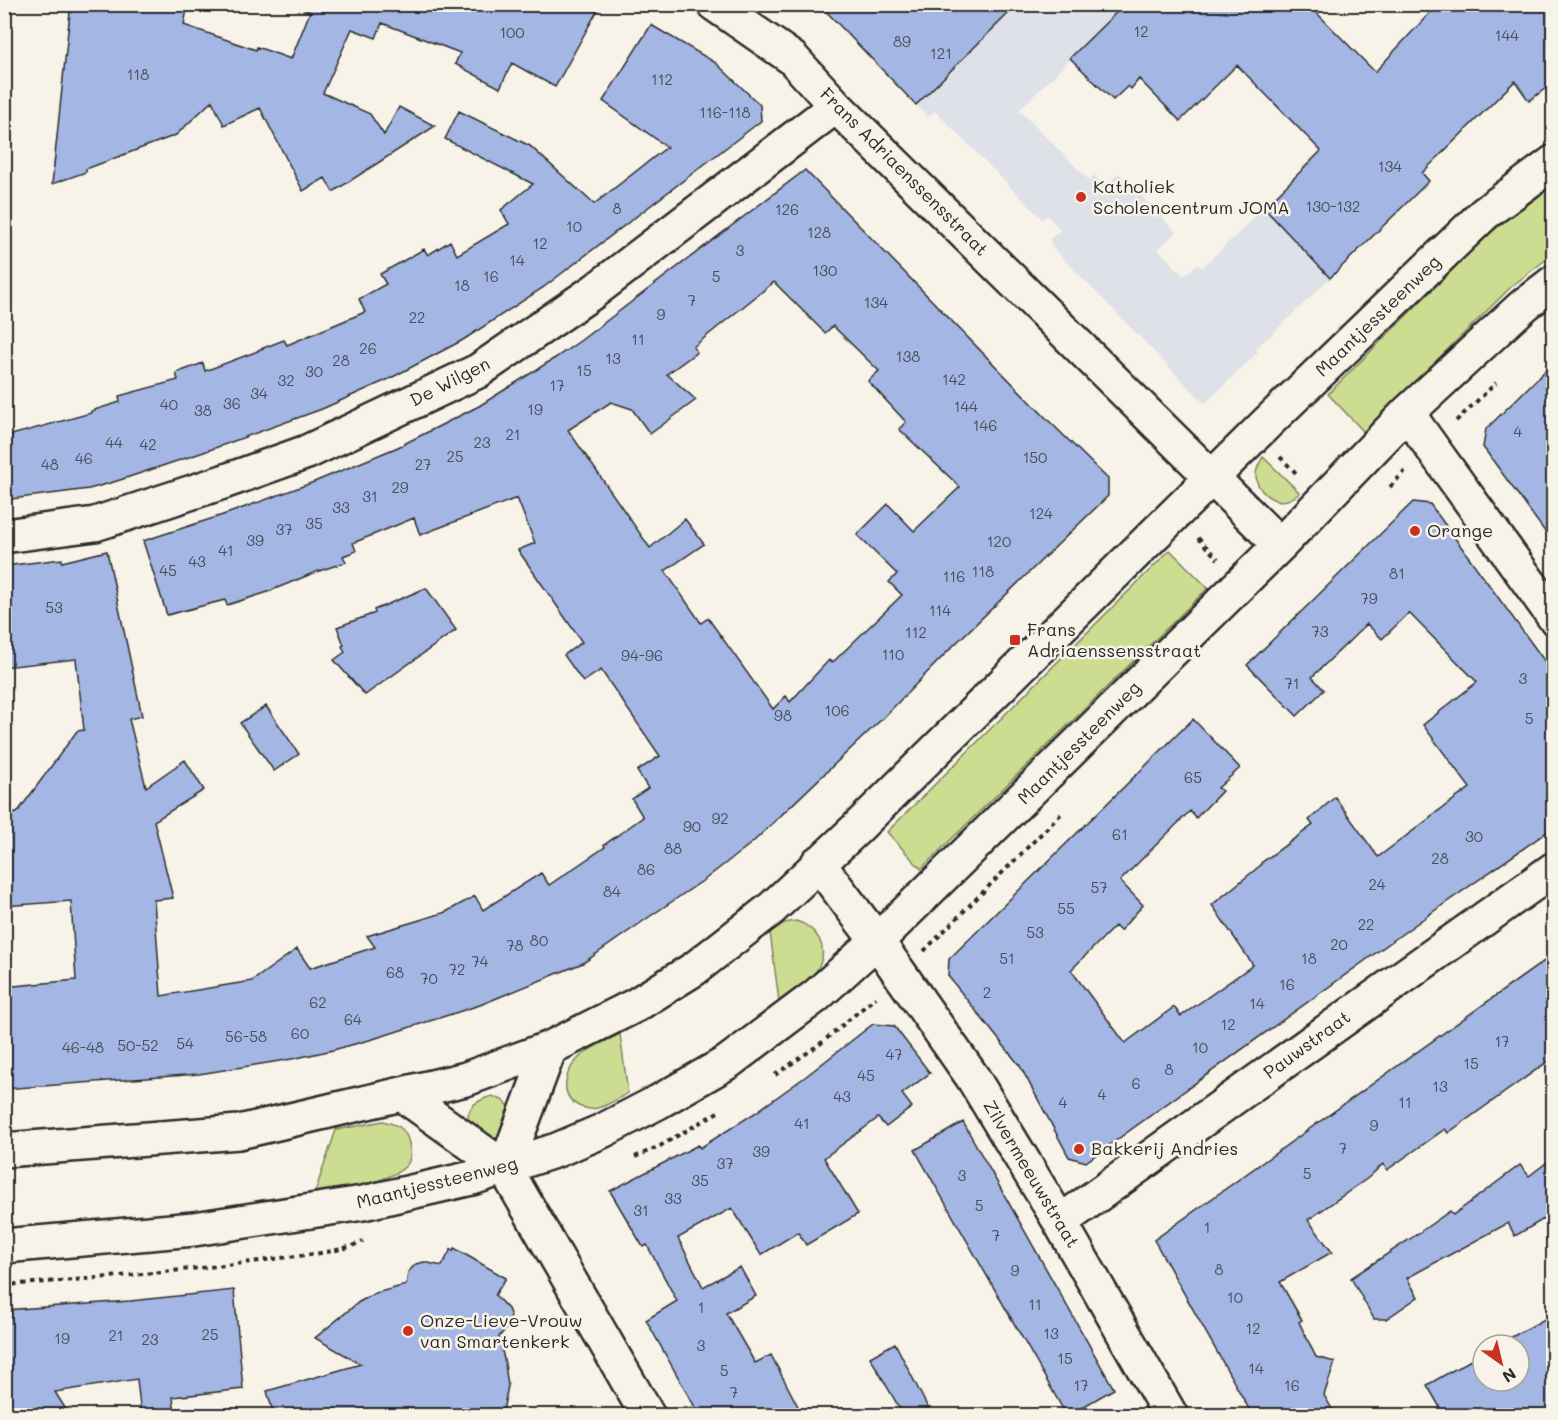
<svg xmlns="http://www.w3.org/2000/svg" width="1558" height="1420" font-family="Mali,sans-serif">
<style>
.built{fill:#dee1e7}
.green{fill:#ccdd92;stroke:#7c845e;stroke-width:1.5}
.building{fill:#a3b6e4;stroke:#2b2b2b;stroke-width:1.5;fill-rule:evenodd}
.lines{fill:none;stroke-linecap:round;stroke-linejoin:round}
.minor-casing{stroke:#2b2b2b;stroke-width:38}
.path{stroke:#2b2b2b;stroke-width:4;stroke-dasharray:4.5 4.5;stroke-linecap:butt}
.minor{stroke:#f7f3e8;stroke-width:33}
.poi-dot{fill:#c8321e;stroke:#f7f3e8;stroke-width:2}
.labels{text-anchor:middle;stroke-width:5;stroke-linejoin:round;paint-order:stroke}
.number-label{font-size:15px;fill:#494e59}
.street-label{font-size:18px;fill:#2b2b2b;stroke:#f7f3e8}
.poi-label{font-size:18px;fill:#2b2b2b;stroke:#f7f3e8;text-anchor:start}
</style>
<rect width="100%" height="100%" fill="#f7f3e8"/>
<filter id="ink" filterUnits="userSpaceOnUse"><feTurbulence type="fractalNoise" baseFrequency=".0167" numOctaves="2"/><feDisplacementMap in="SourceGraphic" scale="12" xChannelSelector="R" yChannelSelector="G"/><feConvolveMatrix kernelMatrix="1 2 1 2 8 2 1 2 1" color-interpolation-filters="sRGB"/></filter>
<g filter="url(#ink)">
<!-- built -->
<path class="built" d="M1010 5H1125L1019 110 1090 181 1094 175 1105 186 1119 173 1176 232 1158 249 1184 276 1197 264 1202 268 1264 208 1330 278 1269 337H1268L1255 349 1258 352 1205 404 1050 245 1051 243 1049 240 1060 230 1047 215 1042 219 935 111 928 117 916 105 1013 9Z"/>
<!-- green -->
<path class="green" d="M1553 186V254L1512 286 1364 432 1328 394 1479 243 1506 220Z
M1263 457 1300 493C1296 496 1292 499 1287 500 1272 504 1256 490 1256 475 1256 468 1260 462 1263 457Z
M1170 550 1208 588 921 869 887 832Z
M796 921C816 927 830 947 818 968 811 980 790 992 779 1001L770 932 784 923Z
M620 1034 628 1093C617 1099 603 1109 590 1109 588 1109 583 1107 581 1107 560 1098 563 1075 576 1061 587 1048 605 1042 620 1034Z
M492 1096 502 1100 512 1108 508 1133 491 1141 466 1127C468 1106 473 1102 492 1096Z
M383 1121C398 1125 405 1127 409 1143 410 1148 411 1156 409 1161 400 1182 335 1190 314 1195L336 1130Z"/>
<!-- building -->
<path class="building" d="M73 4H188L184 25 256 50 257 47 291 59 310 12 295 6 296 4H601L555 87 512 63 500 88 455 64 460 53 382 23 376 38 352 29 323 93 370 114 384 135 399 107 435 126 333 192 325 178 303 191 260 108 224 125 212 101 176 135 86 169V172L52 184 70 12H72Z
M819 4H1018L916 105Z
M1125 4H1308L1375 72 1438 4H1554V82L1529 101 1515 81 1422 173 1429 181 1330 278 1264 208 1321 151 1237 65 1180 121 1139 79 1131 89 1128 86 1113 100 1070 58Z
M651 25 716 63 760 105 761 121 544 287 463 340 389 379 322 409 201 453 117 481 89 489 4 500V437L91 413V411L120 402 119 396 178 380 176 373 203 363 205 371 258 351V350L284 340 287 345 365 312 359 299 386 284 380 274 424 249 428 255 450 241 457 255 509 224 501 210 533 184 445 139 459 111 530 146 594 204 667 147 603 101Z
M805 170 1049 421 1108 479V496L952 647 884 717 753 842 704 880 652 915 583 963 480 1005 373 1039 333 1050 292 1059 199 1074 4 1089V987L76 980 71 901 4 906V815L17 813 77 731 84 730 76 659 4 667V566L62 559V562L107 551 142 716 129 719 146 787 185 760 204 790 154 821 173 898 154 900 161 996 252 981 297 949 310 968 375 947 367 936 446 912 475 896 483 910 541 873 549 885 605 847 604 845 643 817 632 799 648 788 637 771 660 756 601 670 583 682 564 655 582 642 518 550 535 543 517 498 420 535 414 518 353 543 356 551 343 556 346 562 316 572 265 593 227 605 225 600 167 615 143 541 229 513 314 482 398 447 479 406 555 358 580 341ZM774 282 825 333 833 326 879 371 868 381 906 422 899 429 960 487 914 531 888 504 857 535 897 574 889 582 902 595 832 663 829 660 790 702 786 696 773 709 708 618 701 623 665 571 704 544 685 519 650 548 568 430 611 402 632 409 650 434 696 400 667 374 697 352 693 347Z
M1554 362V544L1483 447 1486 429Z
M1413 502 1430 504 1554 674V827L1427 916 1086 1162 1069 1157 1020 1066 948 976 949 959 1193 719 1240 768 1218 788 1222 791 1196 818 1190 811 1120 881 1143 905 1120 931 1115 926 1071 970 1125 1043 1174 1007 1181 1016 1253 965 1212 905 1261 865V863L1313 825 1309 820 1335 797 1378 857 1430 818V817L1470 788 1423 725 1477 682 1409 613 1382 639 1367 624 1312 677 1324 690 1297 716 1247 665Z
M426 588 456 630 365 695 334 660 345 652 342 646 344 645 337 627 375 613 374 610Z
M266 706 299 754 274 771 240 723Z
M1554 954V1057L1448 1133 1445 1129 1387 1170 1383 1164 1368 1178 1308 1220 1332 1252 1280 1282 1302 1320 1299 1322 1316 1357 1335 1362 1324 1395 1336 1416H1253L1154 1240Z
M873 1024 894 1026 930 1073 902 1094 912 1107 886 1127 878 1118 824 1158 858 1214 806 1245 798 1232 761 1255 732 1208 678 1238 703 1287 740 1267 756 1296 726 1313 755 1363 771 1355 803 1416H700L646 1320 677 1301 647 1245 643 1247 610 1191 698 1145 700 1148 755 1113 805 1077Z
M963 1122 1114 1389 1067 1416 915 1150Z
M1554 1157V1213L1515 1236 1508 1223 1407 1278 1418 1297 1386 1319H1374L1351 1278 1410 1239 1450 1211 1453 1215 1520 1165 1529 1176Z
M454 1248 506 1278 495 1295 508 1309 511 1316 508 1326 499 1337 505 1364 508 1386 502 1416H274L267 1391 361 1364 315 1338 359 1302 376 1293 406 1285 408 1272 416 1264 424 1262 442 1266 451 1249 453 1251Z
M234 1290 243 1389 173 1397 175 1416H141L137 1379 55 1392 70 1416H4V1310L130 1301Z
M1554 1314V1416H1445L1427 1385 1483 1353V1381H1519V1345H1497Z
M895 1343 932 1416H904L870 1357Z"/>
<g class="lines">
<defs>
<path id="minor" d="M714 4 792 58 836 106 1280 545
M1407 413 1554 617
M4 536 95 524 223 482 307 452 478 371 593 292 836 106
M818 863 877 941 973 1078 1060 1222 1171 1416
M402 1094 505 1168 648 1416
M4 1150 239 1132 466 1079 550 1048 636 1005 694 969 771 909 855 830 1268 422 1484 214 1554 162
M505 1168 550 1048
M1060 1222 1554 869
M4 1246 194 1229 363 1203 472 1178 557 1150 602 1131 658 1102 728 1062 816 996 877 941 1280 545 1407 413 1523 306 1554 282"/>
</defs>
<!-- minor casing -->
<use href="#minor" class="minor-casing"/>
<!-- path -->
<path class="path" d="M1456 421 1496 383
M1280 457 1298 475
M1390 487 1405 471
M1198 538 1218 559
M924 951 1063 812
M775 1075 820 1044 876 997
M635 1157 660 1146 718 1112
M4 1285C95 1279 184 1271 274 1259 299 1255 342 1253 363 1241"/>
<!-- minor -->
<use href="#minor" class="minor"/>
</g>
</g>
<!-- markers -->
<g class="poi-dot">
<circle cx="1081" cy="197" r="6"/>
<circle cx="1415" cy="531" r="6"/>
<rect x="1009" y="634" width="12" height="12" rx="3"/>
<circle cx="1079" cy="1149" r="6"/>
<circle cx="408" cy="1331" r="6"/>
</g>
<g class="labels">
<!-- number labels -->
<g class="number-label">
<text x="1141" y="37">12</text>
<text x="512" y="38">100</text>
<text x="1507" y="41">144</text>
<text x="902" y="47">89</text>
<text x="941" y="59">121</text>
<text x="138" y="80">118</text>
<text x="662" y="85">112</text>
<text x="725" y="118">116-118</text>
<text x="1390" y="172">134</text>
<text x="1333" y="212">130-132</text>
<text x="617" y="214">8</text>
<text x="787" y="215">126</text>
<text x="574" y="232">10</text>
<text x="819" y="238">128</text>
<text x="540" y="249">12</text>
<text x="740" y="256">3</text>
<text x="517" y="266">14</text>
<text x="825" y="276">130</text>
<text x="491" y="282">16</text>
<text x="716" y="282">5</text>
<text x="462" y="291">18</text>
<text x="692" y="306">7</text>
<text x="876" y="308">134</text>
<text x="661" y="320">9</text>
<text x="417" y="323">22</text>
<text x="638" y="345">11</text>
<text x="368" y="354">26</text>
<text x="908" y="362">138</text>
<text x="613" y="364">13</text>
<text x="341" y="366">28</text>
<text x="584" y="376">15</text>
<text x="314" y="377">30</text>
<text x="954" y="385">142</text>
<text x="286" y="386">32</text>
<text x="557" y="391">17</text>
<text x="259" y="399">34</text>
<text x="232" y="409">36</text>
<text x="169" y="410">40</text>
<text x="966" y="412">144</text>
<text x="535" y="415">19</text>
<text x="203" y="416">38</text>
<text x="985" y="431">146</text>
<text x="1518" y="437">4</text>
<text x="513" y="440">21</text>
<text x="114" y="448">44</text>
<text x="482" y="448">23</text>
<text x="148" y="450">42</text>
<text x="455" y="462">25</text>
<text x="1035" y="463">150</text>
<text x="84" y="464">46</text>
<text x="50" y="470">48</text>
<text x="423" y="470">27</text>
<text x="400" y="493">29</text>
<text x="370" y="502">31</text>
<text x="341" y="513">33</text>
<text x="1041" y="519">124</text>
<text x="314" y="529">35</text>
<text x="284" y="535">37</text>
<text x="255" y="546">39</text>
<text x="999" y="547">120</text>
<text x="226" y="556">41</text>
<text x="197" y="567">43</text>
<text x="168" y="576">45</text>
<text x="983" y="577">118</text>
<text x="1397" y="579">81</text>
<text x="954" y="582">116</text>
<text x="1369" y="604">79</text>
<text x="54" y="613">53</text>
<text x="940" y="616">114</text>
<text x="1320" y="637">73</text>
<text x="916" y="638">112</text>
<text x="893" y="660">110</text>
<text x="642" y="661">94-96</text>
<text x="1523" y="684">3</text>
<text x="1292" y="689">71</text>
<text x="837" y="716">106</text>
<text x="783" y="721">98</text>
<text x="1529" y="724">5</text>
<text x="1193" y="783">65</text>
<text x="720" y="824">92</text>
<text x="692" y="832">90</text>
<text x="1120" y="840">61</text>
<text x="1474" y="842">30</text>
<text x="673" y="854">88</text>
<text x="1440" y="864">28</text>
<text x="646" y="875">86</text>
<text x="1377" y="890">24</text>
<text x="1099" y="893">57</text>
<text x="612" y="897">84</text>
<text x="1066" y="914">55</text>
<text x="1366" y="930">22</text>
<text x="1035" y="938">53</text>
<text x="539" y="946">80</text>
<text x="1339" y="950">20</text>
<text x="515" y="951">78</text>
<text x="1007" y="964">51</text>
<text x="1309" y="964">18</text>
<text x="480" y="967">74</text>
<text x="457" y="975">72</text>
<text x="395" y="978">68</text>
<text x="429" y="984">70</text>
<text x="1287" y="990">16</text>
<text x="987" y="998">2</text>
<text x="318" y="1008">62</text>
<text x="1257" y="1009">14</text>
<text x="353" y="1025">64</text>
<text x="1228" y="1030">12</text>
<text x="300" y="1039">60</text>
<text x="246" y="1042">56-58</text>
<text x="1502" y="1047">17</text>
<text x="185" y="1049">54</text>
<text x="138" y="1051">50-52</text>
<text x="83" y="1053">46-48</text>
<text x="1200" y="1053">10</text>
<text x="894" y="1060">47</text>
<text x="1471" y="1069">15</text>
<text x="1169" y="1075">8</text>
<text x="866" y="1081">45</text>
<text x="1136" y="1089">6</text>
<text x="1440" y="1092">13</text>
<text x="1102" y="1100">4</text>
<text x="842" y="1102">43</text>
<text x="1063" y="1108">4</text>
<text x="1405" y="1108">11</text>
<text x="802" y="1129">41</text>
<text x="1374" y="1131">9</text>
<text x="1343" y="1154">7</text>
<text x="761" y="1157">39</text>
<text x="725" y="1169">37</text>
<text x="1307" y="1179">5</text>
<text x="962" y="1181">3</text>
<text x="700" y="1186">35</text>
<text x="673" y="1204">33</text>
<text x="979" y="1211">5</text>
<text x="641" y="1216">31</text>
<text x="1207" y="1233">1</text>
<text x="996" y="1241">7</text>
<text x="1219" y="1275">8</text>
<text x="1015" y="1276">9</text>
<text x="1235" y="1303">10</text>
<text x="1035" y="1310">11</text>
<text x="701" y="1313">1</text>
<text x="1253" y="1334">12</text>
<text x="1051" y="1339">13</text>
<text x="210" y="1340">25</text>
<text x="116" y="1341">21</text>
<text x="62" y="1344">19</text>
<text x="150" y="1345">23</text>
<text x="701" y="1351">3</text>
<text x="1065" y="1364">15</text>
<text x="1256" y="1374">14</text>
<text x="724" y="1376">5</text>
<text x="1081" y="1391">17</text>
<text x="1292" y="1391">16</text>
<text x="734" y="1398">7</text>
</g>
<!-- street labels -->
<g class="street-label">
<text transform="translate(904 172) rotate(45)" y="6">Frans Adriaenssensstraat</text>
<text transform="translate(1378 316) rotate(-44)" y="6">Maantjessteenweg</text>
<text transform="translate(450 382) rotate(-27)" y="6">De Wilgen</text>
<text transform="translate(1079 743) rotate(-45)" y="6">Maantjessteenweg</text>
<text transform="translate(1307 1045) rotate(-36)" y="6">Pauwstraat</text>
<text transform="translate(1031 1174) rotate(59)" y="6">Zilvermeeuwstraat</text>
<text transform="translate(437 1183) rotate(-14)" y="6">Maantjessteenweg</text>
</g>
<!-- poi labels -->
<g class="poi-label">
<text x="1093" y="193">Katholiek<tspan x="1093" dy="21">Scholencentrum JOMA</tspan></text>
<text x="1427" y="537">Orange</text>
<text x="1027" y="636">Frans<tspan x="1027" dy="21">Adriaenssensstraat</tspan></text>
<text x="1091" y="1155">Bakkerij Andries</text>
<text x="420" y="1327">Onze-Lieve-Vrouw<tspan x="420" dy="21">van Smartenkerk</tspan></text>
</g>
</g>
<!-- margin -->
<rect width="1558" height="1420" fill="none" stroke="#f7f3e8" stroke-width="24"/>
<rect x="12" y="12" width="1534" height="1396" fill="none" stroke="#2b2b2b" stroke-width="2" filter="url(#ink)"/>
<!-- north arrow -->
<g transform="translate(1501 1363) rotate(146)"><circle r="28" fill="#f7f3e8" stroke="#a5a39c" stroke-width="1.5"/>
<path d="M0-4.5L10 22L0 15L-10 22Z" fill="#c8321e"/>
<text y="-9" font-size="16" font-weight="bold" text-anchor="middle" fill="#2b2b2b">N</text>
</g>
</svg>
